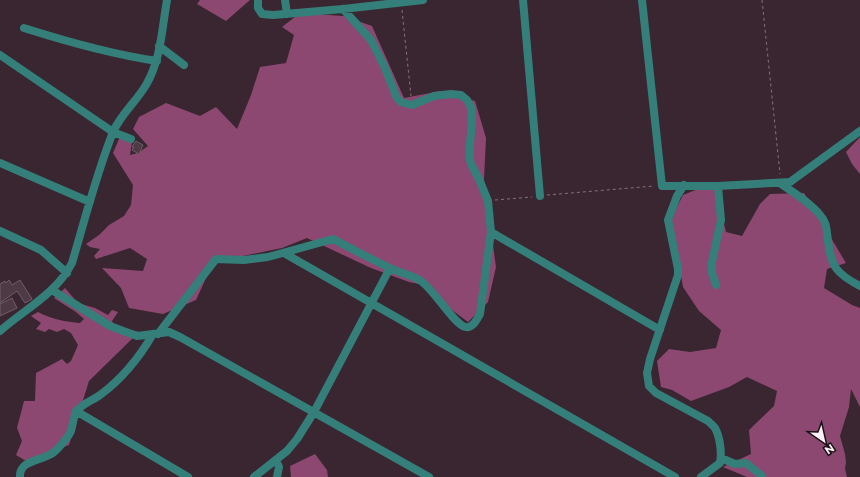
<svg xmlns="http://www.w3.org/2000/svg" width="860" height="477" font-family="Montserrat,sans-serif">
<style>
.forest{fill:#8c4870}
.building{fill:#4d3a44;stroke:#715c67}
.lines{fill:none;stroke-linecap:round;stroke-linejoin:round}
.path{stroke:#83727b;stroke-width:1;stroke-dasharray:3 3;stroke-linecap:butt}
.minor{stroke:#347f7a;stroke-width:8}
</style>
<rect width="100%" height="100%" fill="#392630"/>
<!-- forest -->
<path class="forest" d="M200 0H250L226 21 197 4Z
M300 13 343 16 372 26 404 98 441 91 475 101 486 138 484 179 496 267 488 302 468 322 444 304 429 286 409 282 371 268 307 238 282 248 209 263 206 278 196 300 163 314 129 308 121 288 102 268 143 271 147 259 130 248 96 259 94 256 100 249 90 247 86 244 99 235 109 225 124 216 131 205 133 185 113 153 119 139 133 136 130 155 138 153 148 146 133 129 139 117 166 103 200 116 216 107 237 129 251 95 260 67 286 63 294 35 282 27Z
M860 137V174L852 164 846 152Z
M698 189 716 190 726 232 742 236 760 204 770 194 804 193 846 263 827 269 824 288 852 305 860 308V407L851 389 849 407 840 436 845 454 846 462 845 469 847 477H747L723 467 751 454 749 430 774 406 777 391 747 377 729 387 691 401 672 390 661 387 657 361 669 349 690 352 716 348 721 330 699 311 683 287 671 219 683 195Z
M65 288 78 303 95 308 108 315 112 310 118 312 112 321 115 326 139 332 89 381 69 445 26 461 16 455 22 441 17 428 24 401H35L36 373 62 359 67 364 71 361 78 345 71 333 64 329 57 332 49 329 45 332 36 329 41 323 31 316 38 312C51 319 66 322 80 323L84 319 76 312 54 298Z
M315 454 327 470 328 477H291L290 466Z"/>
<!-- building -->
<path class="building" d="M136 141 143 145 139 154 132 150 134 147H132Z
M9 280 12 285 20 280 32 299 25 303 17 291 0 303V284L5 281 6 283Z
M12 298 17 308 0 316V304Z"/>
<g class="lines">
<!-- path -->
<path class="path" d="M762 0 780 174
M402 10 411 96
M547 195 654 186
M495 200 532 197"/>
<!-- minor -->
<path class="minor" d="M258 0V8L262 14 273 15 343 9 423 0
M285 0 287 14
M523 0 540 196
M642 0 662 186H718L790 182 860 131
M24 28C68 42 110 54 157 61
M159 46 184 65
M0 55 113 132 131 139
M0 163 90 202
M781 184C793 192 820 209 825 223 827 228 827 235 828 241 831 267 837 274 860 286
M684 185 677 196 668 220 678 269V275L650 359 647 373 649 386 656 393 708 421C710 423 713 425 715 428 720 437 722 453 720 463L701 477
M0 231 41 250 67 273
M491 232 660 330
M284 253 675 477
M716 285 712 273V262L721 220 718 186
M52 290 110 326 126 332 137 336 169 332 180 337 429 477
M0 331C25 309 56 294 72 263 85 219 96 175 113 132 121 114 136 102 146 85 161 60 162 28 167 0
M158 334 216 259 244 260 268 257 333 239C352 249 371 259 390 268 400 273 412 275 421 281 434 290 454 324 465 327 473 329 477 319 480 314L491 232 488 201 479 179 471 164 469 156 472 120 471 107 467 100 461 95 451 94 434 96 412 105 401 102 397 98 385 68 371 40 343 9
M76 411 188 477
M721 458 735 464 746 463 762 476
M276 460 279 467 277 477
M20 477C19 459 44 461 54 452 58 449 69 436 71 431 73 425 73 416 77 411 83 403 92 401 100 395 122 379 139 358 153 334
M254 477 287 451 297 439 314 412 390 268"/>
</g>
<!-- north arrow -->
<g transform="translate(824 441) rotate(146)" stroke="#1b1217" stroke-width="3" paint-order="stroke">
<path d="M0-3L7 15L0 10L-7 15Z" fill="#fceff5"/>
<text y="-6" font-size="11" font-weight="bold" text-anchor="middle" fill="#fceff5">N</text>
</g>
</svg>
